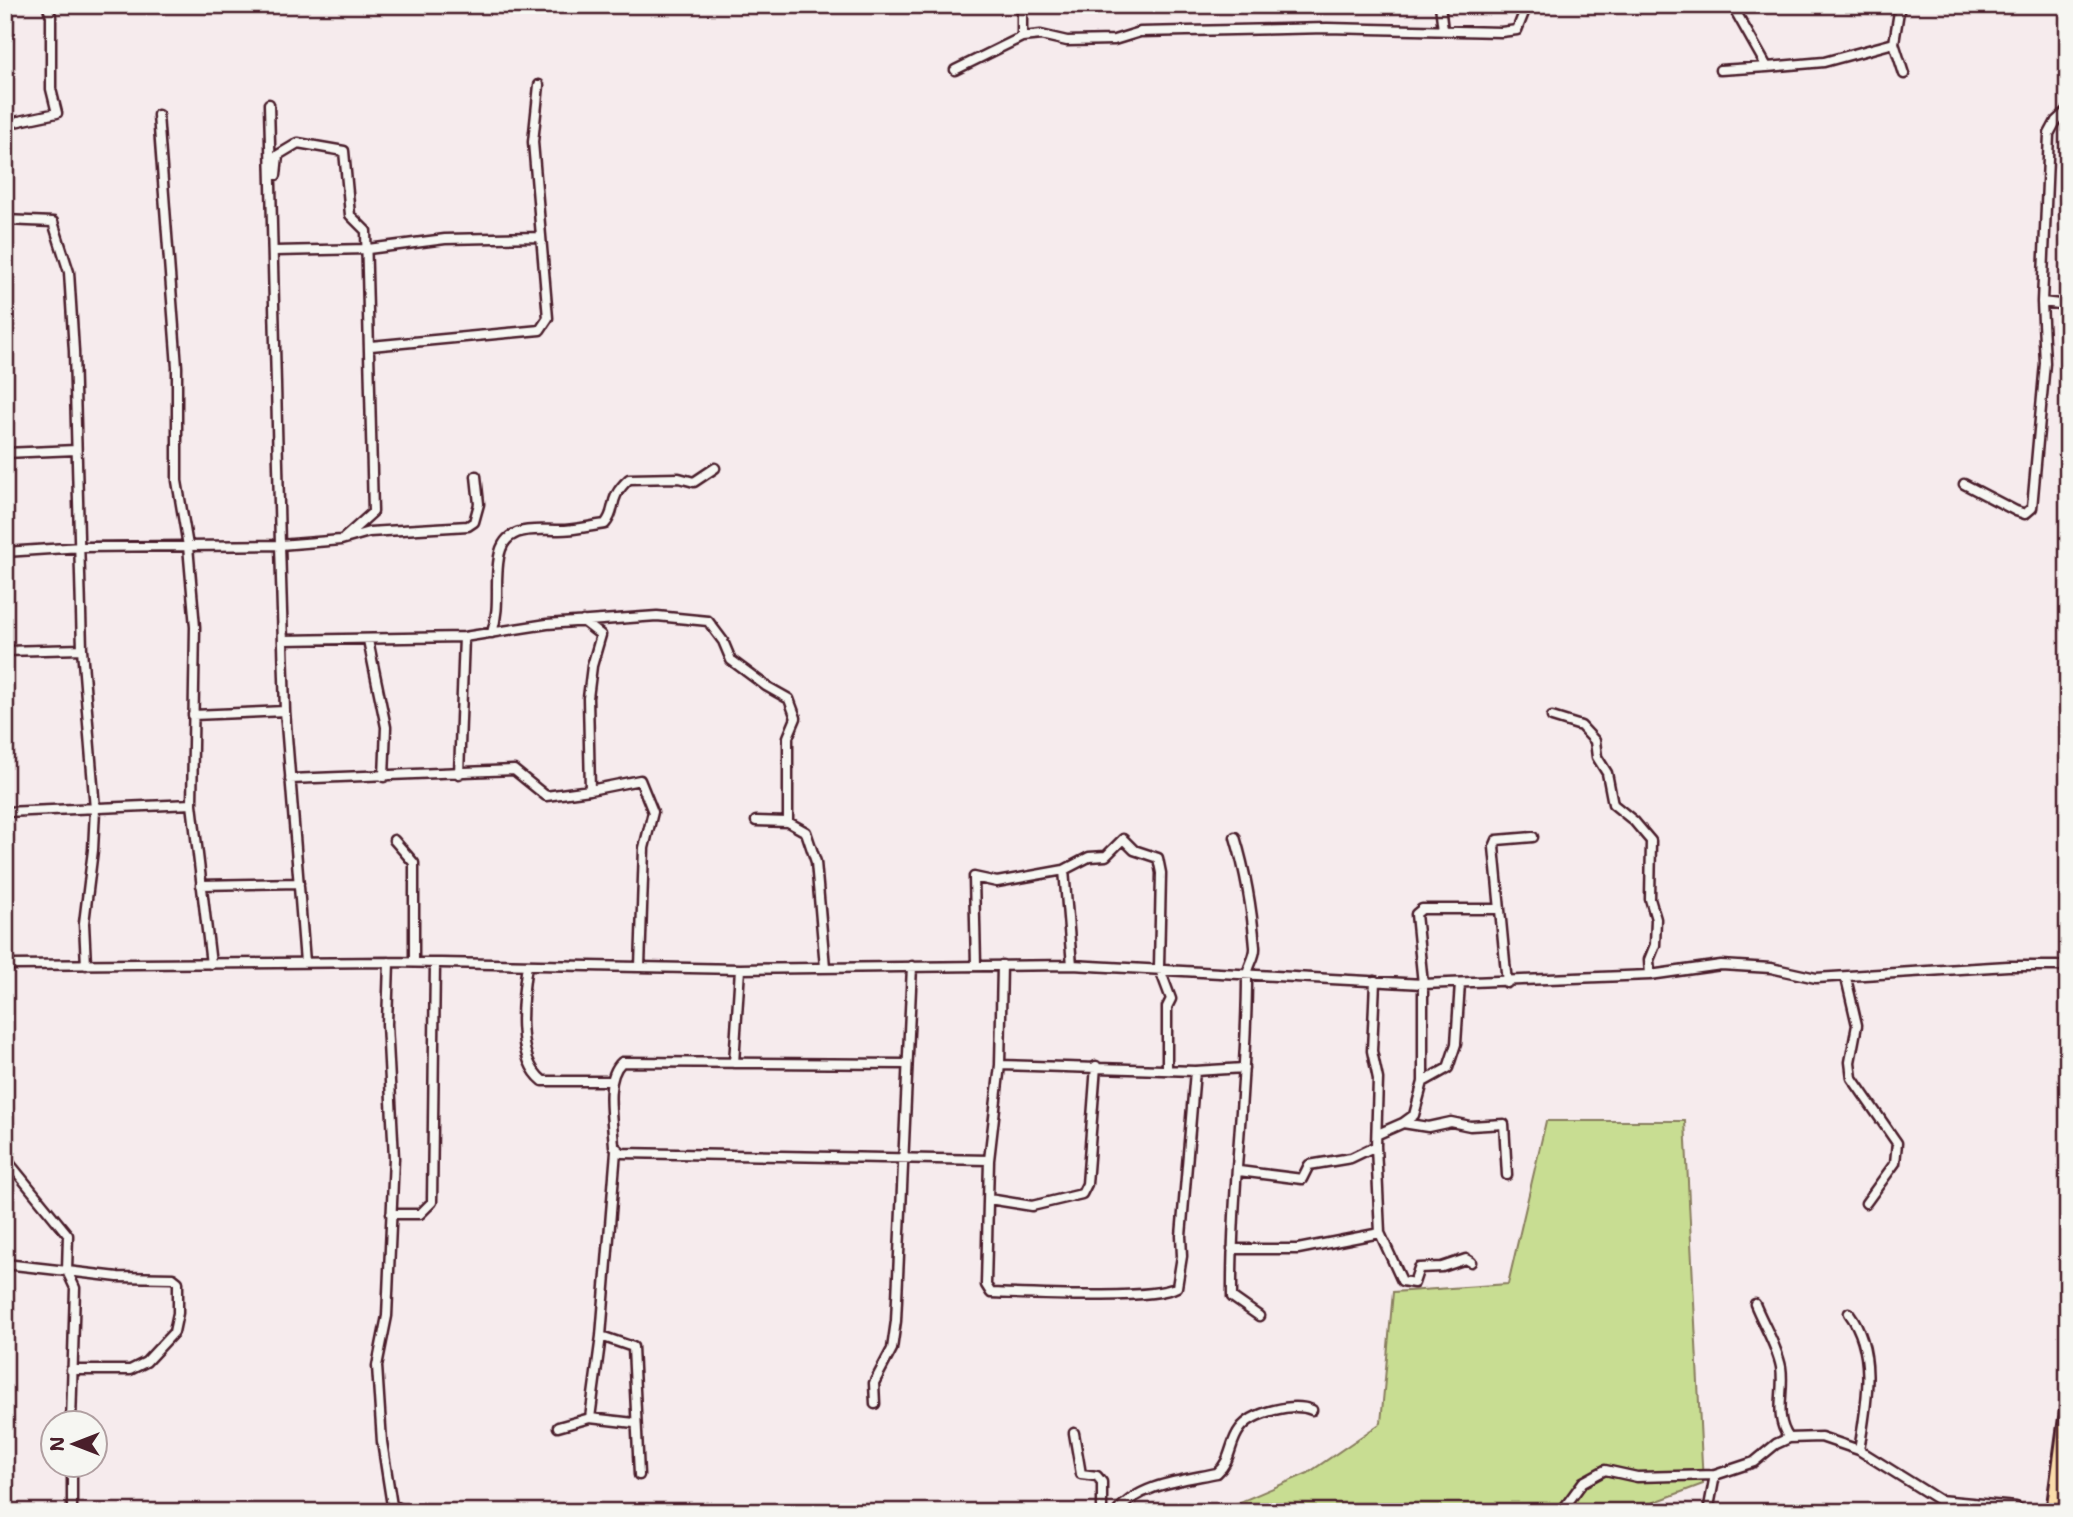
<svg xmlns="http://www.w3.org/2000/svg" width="2073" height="1517" font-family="'Shantell Sans',sans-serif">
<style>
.green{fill:#c8dd92;stroke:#897e5e;stroke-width:2}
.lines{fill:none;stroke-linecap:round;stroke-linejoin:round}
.minor-casing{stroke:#4a1f2b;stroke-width:13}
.primary-casing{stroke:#4a1f2b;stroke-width:18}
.minor{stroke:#f6f6f2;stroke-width:8}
.primary{stroke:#fbddab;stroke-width:12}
</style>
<rect width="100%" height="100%" fill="#f6ebed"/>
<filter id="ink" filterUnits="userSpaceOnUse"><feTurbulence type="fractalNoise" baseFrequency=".0143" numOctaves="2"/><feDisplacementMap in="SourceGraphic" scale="14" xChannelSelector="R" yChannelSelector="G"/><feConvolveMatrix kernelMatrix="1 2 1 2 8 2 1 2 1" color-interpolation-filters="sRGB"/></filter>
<g filter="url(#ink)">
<!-- green -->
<path class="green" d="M1546 1121H1685L1703 1484 1628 1512H1217L1308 1473 1381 1423 1393 1292 1508 1284Z"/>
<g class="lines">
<defs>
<path id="minor" d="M1022 5V37
M1440 5 1443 30
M1732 5 1767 67 1824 62 1894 43
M1900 5 1894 43 1904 74
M955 70 1022 37 1041 35 1067 41 1114 40 1140 32 1327 28 1501 32 1517 30 1527 5
M1720 70 1767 67
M269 104 280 545 341 540 369 532 468 526 474 522 479 504 476 476
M158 115 177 367V481L188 546 195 627 192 804 211 964
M5 124 57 113 51 89V16L47 5
M276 175 278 155 298 143 344 151 350 215 366 231 373 512 344 538
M5 220 53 222 69 272 74 351 82 649 95 809 93 850 84 923 86 965
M275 251 368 249 445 239 539 237
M2042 302 2068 305
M371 346 540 330 548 318 533 142 539 85
M5 453 76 450
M1964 484 2016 511 2025 514 2032 508 2045 363 2042 302 2049 134 2056 121 2068 110
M5 552 81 547 280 545 285 711 305 962
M492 633C501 604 494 585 499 557 504 525 534 530 556 530 572 531 589 526 605 524 618 509 606 500 629 479L679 478 694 482 715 468
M283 640 464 637 547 624 657 616 708 621 723 641 731 660 766 686 789 699 796 718 788 737V822
M368 640 386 727 384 777
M5 651 82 649
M193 715 285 711
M1552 717 1581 726 1595 741 1597 757 1607 773 1613 804 1634 821 1651 841 1650 899 1656 919 1655 945 1649 960 1650 975
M459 774 464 637
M290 779 514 770 546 796 590 790 588 698 592 666 601 635 583 621
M590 790 640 780 653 812 644 848 640 967
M5 812 192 804
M756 821 788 822 806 832 816 862 825 967
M1235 837C1246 873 1252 910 1255 947 1256 957 1247 967 1247 977 1247 1084 1231 1191 1232 1297L1259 1316
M394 840 414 863V962
M1064 870 1072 965
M201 885 299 883
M389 962 387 1024 394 1158 387 1316 377 1366 382 1442 393 1512
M527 965C522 998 514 1058 543 1081H612
M976 965 974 877 997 882 1064 870 1089 857 1106 856 1123 839 1134 850 1158 858 1161 873 1159 967 1171 999 1167 1007V1070
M1002 965 1000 1065 989 1160 986 1285 991 1293C1026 1294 1152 1301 1177 1287L1182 1256 1181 1236 1195 1071
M5 969 12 965 389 962 740 969 1072 965 1423 984 1650 975 1721 965 1771 968 1816 978 2008 966H2068
M1846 978 1857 1025 1850 1062 1852 1078 1897 1143 1895 1163 1866 1203
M1375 981 1372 1051 1378 1079 1376 1146 1380 1233 1402 1281 1414 1283 1419 1268 1442 1267 1466 1259 1471 1262
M1507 983 1494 847 1497 840 1533 837
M734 1063 740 969
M907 1064 622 1062C603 1079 613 1123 614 1146L622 1153 989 1160
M1000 1065 1195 1071 1244 1068
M1423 1082 1448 1068 1456 1044 1460 983
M1403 1123 1414 1115 1423 1082V984L1416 914 1422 909H1500
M1378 1134 1403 1123 1428 1127 1451 1122 1470 1126 1504 1124 1507 1175
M616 1151 601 1336 633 1347 639 1475
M5 1158V1248
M6 1159 68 1235 67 1271 118 1277 173 1278 178 1282V1313L174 1332 146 1362 130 1370H71
M1239 1171 1302 1179 1309 1165 1351 1158 1376 1146
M989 1199 1032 1206 1082 1194 1087 1184 1096 1066
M391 1214H420L432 1202 435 963
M1232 1249H1298L1380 1233
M5 1264 67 1271 75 1288 71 1422
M1755 1304C1763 1324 1777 1346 1781 1367 1785 1392 1773 1416 1789 1438L1821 1437 1859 1450 1939 1500 2016 1507 2023 1512
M1849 1313C1878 1352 1866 1407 1859 1450
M875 1404 874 1383 892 1349 896 1321 912 966
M590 1418 601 1336
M558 1427 590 1418 634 1423
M1074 1433 1081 1474 1097 1476 1102 1482V1512
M72 1464V1512
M393 1505 406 1512
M1117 1512C1139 1484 1184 1480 1217 1473 1232 1460 1229 1443 1240 1429 1252 1412 1294 1402 1312 1410
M1561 1512 1583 1482 1605 1470 1637 1477 1715 1475 1754 1462 1776 1444 1789 1438
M1708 1512 1715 1475"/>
<path id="primary" d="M2053 1512 2068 1403"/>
</defs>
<!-- minor casing -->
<use href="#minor" class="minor-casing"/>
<!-- primary casing -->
<use href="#primary" class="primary-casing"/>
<!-- minor -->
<use href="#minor" class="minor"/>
<!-- primary -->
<use href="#primary" class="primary"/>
</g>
</g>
<!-- margin -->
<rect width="2073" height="1517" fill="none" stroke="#f6f6f2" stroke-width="28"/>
<rect x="14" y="14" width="2045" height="1489" fill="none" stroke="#4a1f2b" stroke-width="2.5" filter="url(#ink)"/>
<!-- north arrow -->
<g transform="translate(74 1444) rotate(270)"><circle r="33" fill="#f6f6f2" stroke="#b1a0a2" stroke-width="2"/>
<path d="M0-5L12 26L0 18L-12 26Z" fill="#4a1f2b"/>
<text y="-10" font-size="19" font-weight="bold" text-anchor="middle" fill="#4a1f2b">N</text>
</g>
</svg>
